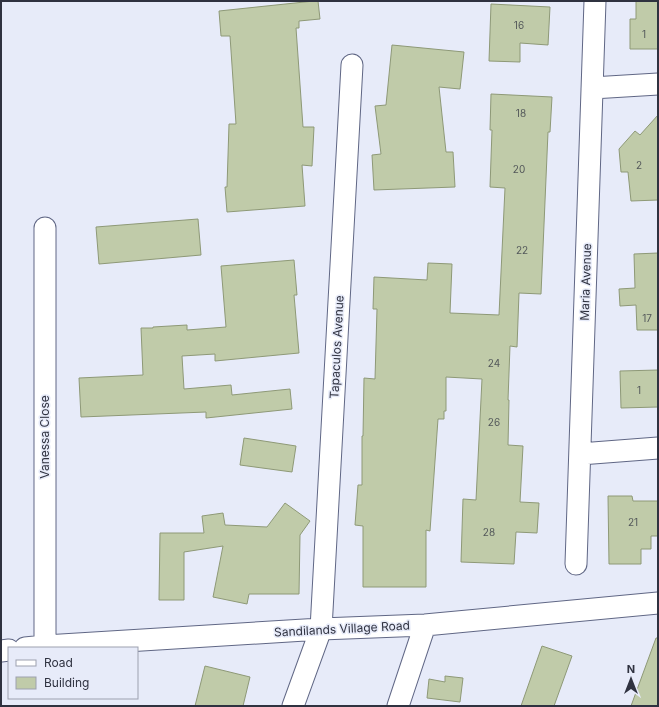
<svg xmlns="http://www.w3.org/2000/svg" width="659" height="707" font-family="Inter,sans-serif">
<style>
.building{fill:#c0cba9;stroke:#8e9977}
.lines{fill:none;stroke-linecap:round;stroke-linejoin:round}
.minor-casing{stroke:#606785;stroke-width:23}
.minor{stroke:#fff;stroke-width:21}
.labels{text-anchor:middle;stroke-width:3;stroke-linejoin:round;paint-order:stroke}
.number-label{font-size:10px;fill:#53585a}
.street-label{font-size:12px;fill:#2f3240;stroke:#e7ebf9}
</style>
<rect width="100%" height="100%" fill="#e7ebf9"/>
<!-- building -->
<path class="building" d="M314 1H318L320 19 299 21V28H296L303 127H314L312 166 302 165 305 206 227 212 225 187H227L229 124H236L230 36H221L219 11Z
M636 1H658V49H630V19H636Z
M491 4 550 7 548 45 520 43V62L489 61Z
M392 45 464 52 460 89 439 87 446 152H453L455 187 374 190 372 155 381 154 375 106 386 105Z
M491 94 552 97 550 132H548L541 294 519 293 517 347 510 346 508 400H509L508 445 523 446 520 502 539 503 537 533 516 532 514 564 461 562 463 499 476 500 482 379 446 377V411H444V419H438L430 531 426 530V587H363V526L355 525 358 485H362V436H363L364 378 375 379 377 309H373L374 277 427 280 428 263 452 264 450 313 499 315 505 188 490 187 492 130H490Z
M658 115V200L631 201 628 172H621L619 149 635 131 640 135Z
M198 219 201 255 99 264 96 227Z
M658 253V330H637L636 305 620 306 619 289 635 288 634 254Z
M294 260 297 295H294L299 353 215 361V354L182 356 184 389 231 385 232 395 290 389 292 409 206 418V412L81 417 79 378 143 375 141 328H153V327L187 325V330L226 327 221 266Z
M658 370V407L621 408 620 371Z
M244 438 296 446 292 472 240 465Z
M608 496H632L633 501H658V536H651V549H641V564H609Z
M285 503 310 521 300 535 299 594H249L247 604 213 597 223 546 184 552V600H159L160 533H204L202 516 223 513 225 525 267 527Z
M656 638H658V706H631Z
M542 646 572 656 554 706H521Z
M205 666 250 677 243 706H195Z
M445 676 463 678 460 702 427 698 429 679 445 682Z"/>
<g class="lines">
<defs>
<path id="minor" d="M592 88 658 84
M580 454 658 448
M576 564 595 1
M45 646V228
M25 648 45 646 321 629 425 625 658 603
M1 651 9 650
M293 706 321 629 352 65
M398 706 425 625"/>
</defs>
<!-- minor casing -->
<use href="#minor" class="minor-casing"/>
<!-- minor -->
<use href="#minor" class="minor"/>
</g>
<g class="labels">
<!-- number labels -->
<g class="number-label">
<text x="519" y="29">16</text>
<text x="644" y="38">1</text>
<text x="521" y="117">18</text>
<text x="639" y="169">2</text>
<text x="519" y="173">20</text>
<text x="522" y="254">22</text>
<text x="647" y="322">17</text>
<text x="494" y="367">24</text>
<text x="639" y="394">1</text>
<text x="494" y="426">26</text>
<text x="633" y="526">21</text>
<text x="489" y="536">28</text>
</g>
<!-- street labels -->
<g class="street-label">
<text transform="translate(586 282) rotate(-88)" y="4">Maria Avenue</text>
<text transform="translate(337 347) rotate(-87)" y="4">Tapaculos Avenue</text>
<text transform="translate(45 437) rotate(-90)" y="4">Vanessa Close</text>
<text transform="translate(342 629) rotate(-3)" y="4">Sandilands Village Road</text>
</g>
</g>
<!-- border -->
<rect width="659" height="707" fill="none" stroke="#2f3240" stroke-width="4"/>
<!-- legend -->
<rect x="8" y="647" width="130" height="52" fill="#e7ebf9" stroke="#9da1af"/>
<rect x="16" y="660" width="20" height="6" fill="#ffffff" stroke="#9da1af"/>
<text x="44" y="667" font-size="12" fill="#2f3240">Road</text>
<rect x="16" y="677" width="20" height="12" fill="#c0cba9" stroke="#9da1af"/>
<text x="44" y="687" font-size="12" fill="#2f3240">Building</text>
<!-- north arrow -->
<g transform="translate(631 679)" stroke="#e7ebf9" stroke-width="3" paint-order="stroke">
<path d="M0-3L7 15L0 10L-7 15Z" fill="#2f3240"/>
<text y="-6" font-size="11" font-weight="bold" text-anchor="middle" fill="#2f3240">N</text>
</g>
</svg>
